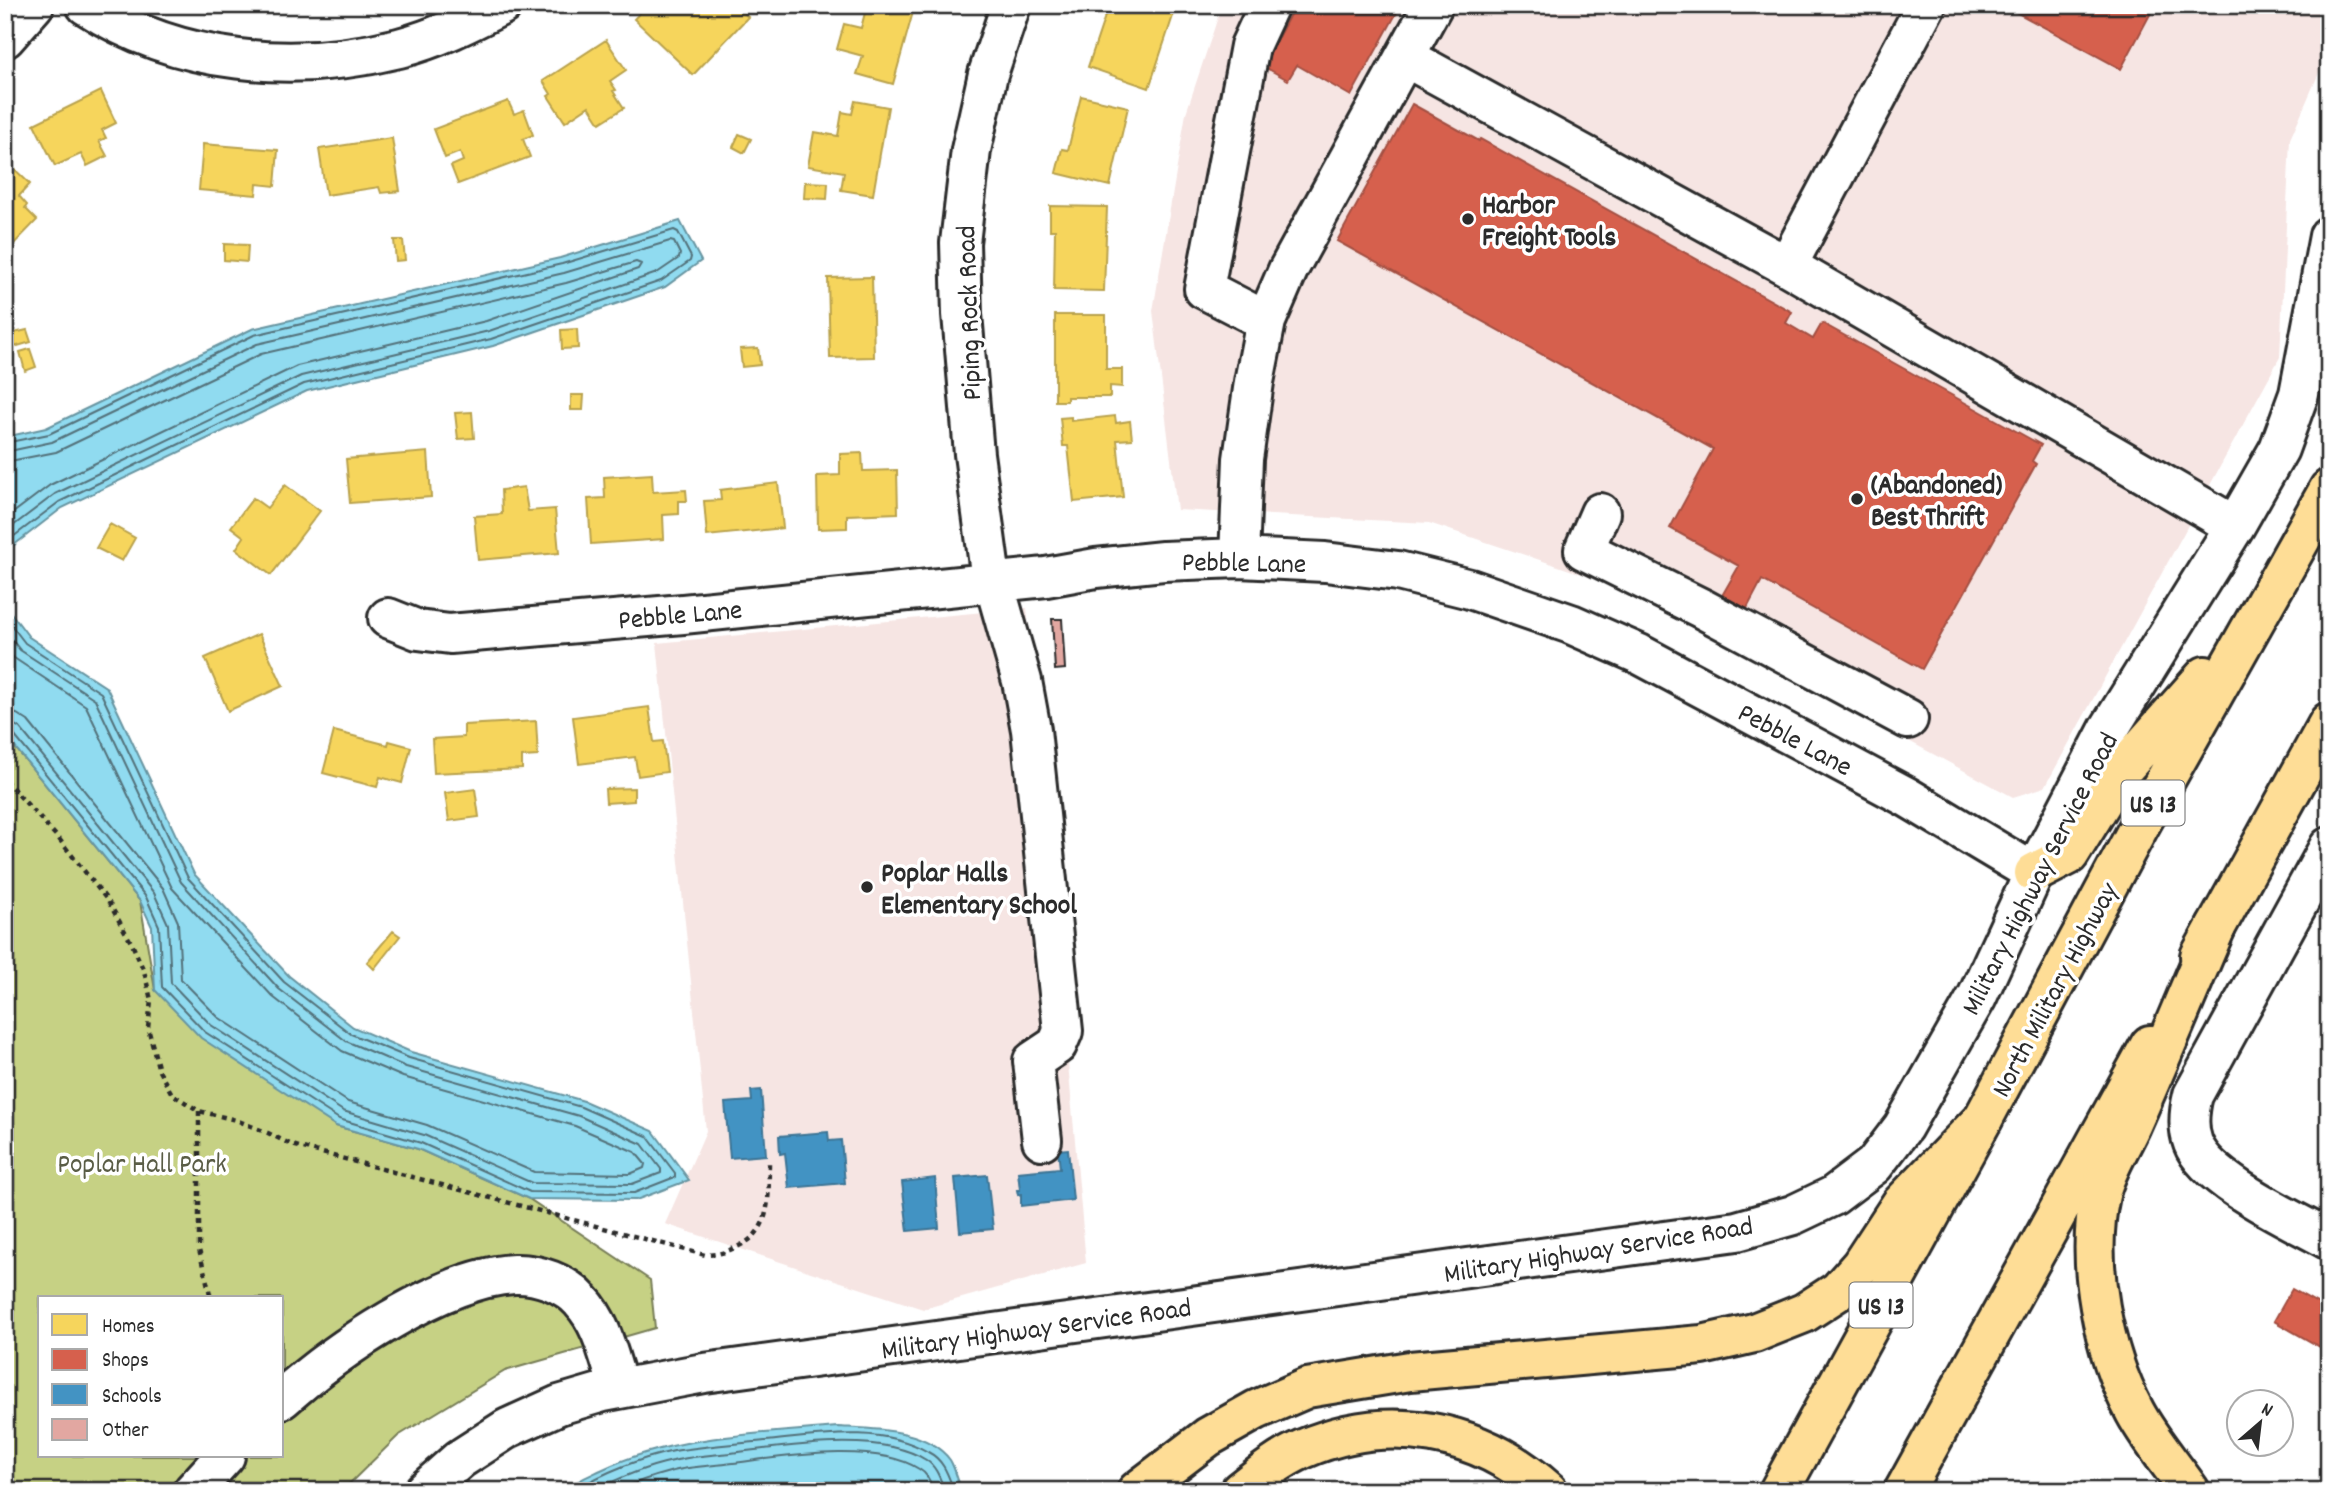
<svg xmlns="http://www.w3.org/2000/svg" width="2334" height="1496" font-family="Dekko,sans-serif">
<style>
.built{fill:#f6e5e3}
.green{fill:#c6d184;stroke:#787e58;stroke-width:2;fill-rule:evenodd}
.water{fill:#90dbf0;stroke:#6895a1;stroke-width:2}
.homes{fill:#f6d55c;stroke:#b9a24d;stroke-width:2}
.shops{fill:#d6604d;stroke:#a35043;stroke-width:2}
.schools{fill:#4393c3;stroke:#3c7495;stroke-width:2}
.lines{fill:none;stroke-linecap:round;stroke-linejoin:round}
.shore{stroke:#53717a;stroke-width:2}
.building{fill:#e2a7a1;stroke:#2b2b2b;stroke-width:2}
.minor-casing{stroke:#2b2b2b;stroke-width:44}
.major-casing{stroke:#2b2b2b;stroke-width:44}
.highway-casing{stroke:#2b2b2b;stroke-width:44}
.path{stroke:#2b2b2b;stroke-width:4.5;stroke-dasharray:5 5;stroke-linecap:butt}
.minor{stroke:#fff;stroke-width:38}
.major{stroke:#fedd96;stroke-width:38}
.highway{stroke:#fedd96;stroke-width:38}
.poi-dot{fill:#2b2b2b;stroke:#fff;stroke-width:2.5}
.labels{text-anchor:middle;stroke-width:7;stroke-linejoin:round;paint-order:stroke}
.shield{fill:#fff;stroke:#6b6b6b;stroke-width:2}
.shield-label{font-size:26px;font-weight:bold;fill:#2b2b2b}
.poi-label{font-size:28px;font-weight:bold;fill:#2b2b2b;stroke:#fff;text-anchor:start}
.street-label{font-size:28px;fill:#2b2b2b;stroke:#fff}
.park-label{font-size:28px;fill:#5a5d46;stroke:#fff}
</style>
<rect width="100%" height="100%" fill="#fff"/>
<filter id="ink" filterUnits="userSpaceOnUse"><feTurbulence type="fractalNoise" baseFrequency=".0143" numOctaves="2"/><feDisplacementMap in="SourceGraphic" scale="14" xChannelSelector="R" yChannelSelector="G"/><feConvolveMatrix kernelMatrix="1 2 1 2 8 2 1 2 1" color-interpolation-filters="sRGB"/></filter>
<g filter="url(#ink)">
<!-- built -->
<path class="built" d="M1222 5H2329V50L2290 139 2280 357 2045 787 2013 797 1624 588 1429 523 1177 510 1153 311 1186 113Z
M1027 608 1086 1263 923 1309 665 1224 706 1131 657 643Z"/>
<!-- green -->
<path class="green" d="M5 735 140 901 155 990 336 1126 418 1149 529 1199 650 1280 655 1328 505 1371 398 1436 342 1491H5ZM40 1298H282V1456H40Z"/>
<!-- water -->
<path class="water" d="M680 221 701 261 665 287 493 346 307 391 62 508 5 552V437L46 428 252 329 560 258Z
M5 605 29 637 107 688 194 874 289 976 353 1027 411 1052 584 1101 653 1131 689 1180 636 1200 529 1199 418 1149 336 1126 201 1038 155 990 152 927 140 901 5 735Z
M838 1427C873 1429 926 1428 950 1460 955 1468 958 1482 962 1491H564C575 1481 588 1476 601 1470 674 1435 758 1434 838 1427Z"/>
<!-- homes -->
<path class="homes" d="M647 5H736L748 17 693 75 634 19Z
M867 5H890L913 12 893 84 857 74 863 56 837 49 844 24 861 28Z
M1103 5H1169L1176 7 1149 88 1088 67 1106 13 1101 11Z
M606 40 626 70 610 81 616 90 613 91 624 108 600 123 589 106 565 122 548 96 551 94 543 81Z
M101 91 116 123 102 130 106 138 99 141 107 156 87 166 81 154 55 166 34 124Z
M1081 96 1128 107 1110 186 1056 173 1062 149 1068 150Z
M508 101 514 114 524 110 533 135 523 139 530 157 458 184 451 166 463 161 460 152 445 158 434 129Z
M855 101 888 107 873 195 841 190 844 172 808 166 814 132 838 136 842 112 852 114Z
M739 134 751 139 744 153 733 147Z
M392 138 400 191 381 193 379 187 326 195 319 149Z
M203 144 278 150 275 186 257 184 256 195 199 190Z
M5 160 30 184 19 196 27 205 25 208 37 220 11 247 5 242Z
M805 182 828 183 827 199 804 198Z
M1050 206 1107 207 1104 291 1054 290 1055 230H1050Z
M394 240H403L405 260 396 261Z
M224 244 248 245 247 262 224 260Z
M872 277 874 357 830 358 828 278Z
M1055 315H1106V369H1122V387L1110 386V397H1067V401H1055Z
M577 329 578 348 562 349 561 330Z
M27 330 31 342 14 347 10 334Z
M758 348 760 365 742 367 740 349Z
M30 349 36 367 25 371 20 352Z
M571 395H584L583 410H571Z
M472 412 474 438 458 439 455 413Z
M1115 416 1116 423 1130 421 1132 439 1117 440 1123 497 1074 502 1068 446H1063L1060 418 1071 417V421Z
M428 452 431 497 350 503 346 459Z
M862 453 863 471 897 470 898 513 847 515V528L818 529 817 476 840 475V454Z
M652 474 653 492 686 490 687 501H679V514L663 515 664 539 591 544 588 499 605 498 604 477Z
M778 483 783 528 707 536 704 501 721 500 720 490Z
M285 485 320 511 271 575 236 549 244 537 231 527 253 498 267 508Z
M524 487 528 511 555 509 559 553 478 560 474 516 502 514 501 490Z
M110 524 135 538 122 561 96 548Z
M259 634 283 686 228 711 205 658Z
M649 707 654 742 663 741 667 772 638 776 635 757 579 764 573 717Z
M536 721 538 756 522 757V769L434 773 432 739 464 737V725Z
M334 731 388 745 389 741 411 747 402 783 380 777 377 787 323 773Z
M634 788V801L606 803 605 789Z
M475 789 479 817 449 821 445 793Z
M393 931 400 936 374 969 367 962Z"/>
<!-- shops -->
<path class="shops" d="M1295 5H1401L1351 96 1297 65 1288 80 1263 66Z
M2003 5H2155L2121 69Z
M1412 104 1479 141 1480 139 1792 312 1786 323 1813 339 1822 323 2041 445 2032 461 2036 464 1922 669 1762 580 1745 612 1720 599 1739 566 1670 528 1713 449 1337 241Z
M2329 1287V1352L2274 1321 2292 1289 2319 1304Z"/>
<!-- schools -->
<path class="schools" d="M761 1090 766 1155 730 1158 725 1103 752 1101 751 1091Z
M828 1132 829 1141 841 1140 845 1183 789 1188 785 1153 780 1154 779 1136Z
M1068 1149 1073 1200 1021 1206V1194L1018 1195 1017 1190H1020L1018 1172 1060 1168 1058 1150Z
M987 1175 993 1229 960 1232 955 1178Z
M935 1178 939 1228 908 1231 902 1182Z"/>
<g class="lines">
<!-- shore -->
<path class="shore" d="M5 443 49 434 254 335 562 264 674 230 678 232 691 257 690 261 661 281 491 339 304 384 59 502 5 543
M5 452 52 442 257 344 564 273 670 241 674 242 680 254 679 258 657 273 489 331 301 376 55 494 5 532
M5 462 56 452 261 354 566 283 636 262 641 264 638 269 486 321 297 366 50 485 5 519
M5 617 25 643 101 693 188 878 284 982 351 1034 409 1058 581 1107 647 1136 675 1173V1177L634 1193 530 1192 421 1143 339 1119 205 1032 162 987 159 926 146 897 14 735 5 732
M5 631 20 650 95 699 181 882 279 989 346 1041 406 1067 579 1116 642 1144 661 1169V1173L632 1184 532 1183 424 1135 343 1111 211 1025 171 983 168 924 154 893 20 728 13 724 5 723
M5 649 14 658 86 706 172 888 273 997 342 1051 403 1077 575 1126 635 1152 645 1164 644 1168 630 1174 534 1172 427 1125 348 1102 218 1017 181 979 178 922 163 888 28 721 17 714 5 712
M574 1491C603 1472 641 1458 674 1451 704 1446 735 1444 765 1441 818 1436 880 1424 928 1452 944 1460 948 1475 954 1491
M593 1491C619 1478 644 1467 673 1461 691 1456 712 1455 731 1453 783 1447 880 1430 926 1460 937 1467 940 1479 945 1491
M617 1491C635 1482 654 1476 673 1471 692 1466 713 1466 733 1463 782 1457 876 1441 919 1469 928 1474 930 1482 934 1491"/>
</g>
<!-- building -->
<path class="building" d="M1052 619H1062L1065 669 1055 670Z"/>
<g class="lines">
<defs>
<path id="minor" d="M86 5C178 65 295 74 399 48 435 39 469 22 502 5
M1011 5 988 74 971 150 960 243 962 314 974 454 989 565 1022 681 1031 730 1063 1031 1057 1045 1033 1061 1042 1140
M5 38 34 5
M1405 57 1787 266 2235 526
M1787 266 1926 5
M1266 321 1204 289 1250 46 1269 5
M1600 513 1584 550 1701 608 1908 719
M1239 558 1243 459 1254 382 1266 321 1288 270 1433 5
M388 618 418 630 450 634 683 614 1046 577 1096 568 1163 561 1239 558 1325 562 1398 571 1470 589 1571 624 1639 654 1907 797 2034 873
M2329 847 2193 1095C2189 1111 2187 1127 2193 1143 2207 1181 2293 1220 2329 1240
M282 1399C335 1351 441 1278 514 1274 538 1273 565 1283 581 1301 603 1324 609 1359 619 1388
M193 1491 225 1456
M424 1491 460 1459 508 1428 559 1405 603 1392 704 1373 1737 1231 1793 1215 1833 1196 1874 1165 1903 1127 1977 997 2034 873 2109 729 2235 526 2279 449 2299 394 2329 236"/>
<path id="major" d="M2034 873 2069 855 2121 771 2205 676
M2200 956 2329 722
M1779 1491 1983 1119 2140 825 2329 489
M1904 1491 2150 1045"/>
<path id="highway" d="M1137 1491 1208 1437 1256 1410 1307 1388 1410 1371 1702 1345 1754 1333 1804 1313 1838 1291 1861 1265 1901 1204 1983 1119
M1240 1491C1260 1475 1280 1459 1303 1449 1389 1412 1479 1429 1548 1491
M2190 1491C2172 1465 2150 1440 2135 1412 2103 1352 2085 1263 2100 1195 2105 1170 2122 1146 2132 1123 2161 1058 2188 992 2216 927"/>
</defs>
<!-- minor casing -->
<use href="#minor" class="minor-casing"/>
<!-- major casing -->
<use href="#major" class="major-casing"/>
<!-- highway casing -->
<use href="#highway" class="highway-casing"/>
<!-- path -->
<path class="path" d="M5 780 59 839 108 901 132 944 144 971 151 1000 148 1028 159 1071 172 1094 199 1111 236 1120 268 1133 292 1145 705 1255C720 1255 728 1251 741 1245 773 1229 768 1194 769 1163
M199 1111V1250L211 1298"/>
<!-- minor -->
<use href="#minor" class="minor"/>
<!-- major -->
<use href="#major" class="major"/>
<!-- highway -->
<use href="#highway" class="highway"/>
</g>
</g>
<!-- markers -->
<g class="poi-dot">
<circle cx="1468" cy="219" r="7"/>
<circle cx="1857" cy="499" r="7"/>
<circle cx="867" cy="887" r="7"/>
</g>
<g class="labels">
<!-- shield labels -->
<g class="shield">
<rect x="2121.5" y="780.5" width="63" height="45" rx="5"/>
<rect x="1849.5" y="1282.5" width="63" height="45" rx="5"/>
</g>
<g class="shield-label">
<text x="2153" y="812">US 13</text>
<text x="1881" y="1314">US 13</text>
</g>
<!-- poi labels -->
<g class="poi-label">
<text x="1482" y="213">Harbor<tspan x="1482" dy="32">Freight Tools</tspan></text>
<text x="1871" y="493">(Abandoned)<tspan x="1871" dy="32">Best Thrift</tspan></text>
<text x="881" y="881">Poplar Halls<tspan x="881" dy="32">Elementary School</tspan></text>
</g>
<!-- street labels -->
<g class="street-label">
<text transform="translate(967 313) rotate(-92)" y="10">Piping Rock Road</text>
<text transform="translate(1244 561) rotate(1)" y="10">Pebble Lane</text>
<text transform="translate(680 613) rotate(-5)" y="10">Pebble Lane</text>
<text transform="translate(1796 738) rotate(28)" y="10">Pebble Lane</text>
<text transform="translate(2038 873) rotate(-63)" y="10">Military Highway Service Road</text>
<text transform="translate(2053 989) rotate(-62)" y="10">North Military Highway</text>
<text transform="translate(1598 1248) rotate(-9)" y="10">Military Highway Service Road</text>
<text transform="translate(1036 1327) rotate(-8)" y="10">Military Highway Service Road</text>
</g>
<!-- park labels -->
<g class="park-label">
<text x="142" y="1172">Poplar Hall Park</text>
</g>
</g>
<!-- margin -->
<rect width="2334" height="1496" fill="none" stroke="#fff" stroke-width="28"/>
<rect x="14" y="14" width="2306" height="1468" fill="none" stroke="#2b2b2b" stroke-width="2.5" filter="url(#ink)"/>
<!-- legend -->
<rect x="38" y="1296" width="245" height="161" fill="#ffffff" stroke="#aaaaaa" stroke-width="2"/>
<rect x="52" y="1314" width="35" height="21" fill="#f6d55c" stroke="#aaaaaa" stroke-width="2"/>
<text x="102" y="1332" font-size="21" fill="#2b2b2b">Homes</text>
<rect x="52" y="1349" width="35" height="21" fill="#d6604d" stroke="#aaaaaa" stroke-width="2"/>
<text x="102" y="1366" font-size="21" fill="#2b2b2b">Shops</text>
<rect x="52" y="1384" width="35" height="21" fill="#4393c3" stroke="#aaaaaa" stroke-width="2"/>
<text x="102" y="1402" font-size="21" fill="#2b2b2b">Schools</text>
<rect x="52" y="1419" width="35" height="21" fill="#e2a7a1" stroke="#aaaaaa" stroke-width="2"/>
<text x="102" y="1436" font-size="21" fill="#2b2b2b">Other</text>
<!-- north arrow -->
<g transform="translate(2260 1423) rotate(28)"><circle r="33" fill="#ffffff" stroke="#aaaaaa" stroke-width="2"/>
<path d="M0-5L12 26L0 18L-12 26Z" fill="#2b2b2b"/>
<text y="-10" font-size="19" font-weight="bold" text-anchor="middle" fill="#2b2b2b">N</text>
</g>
</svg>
